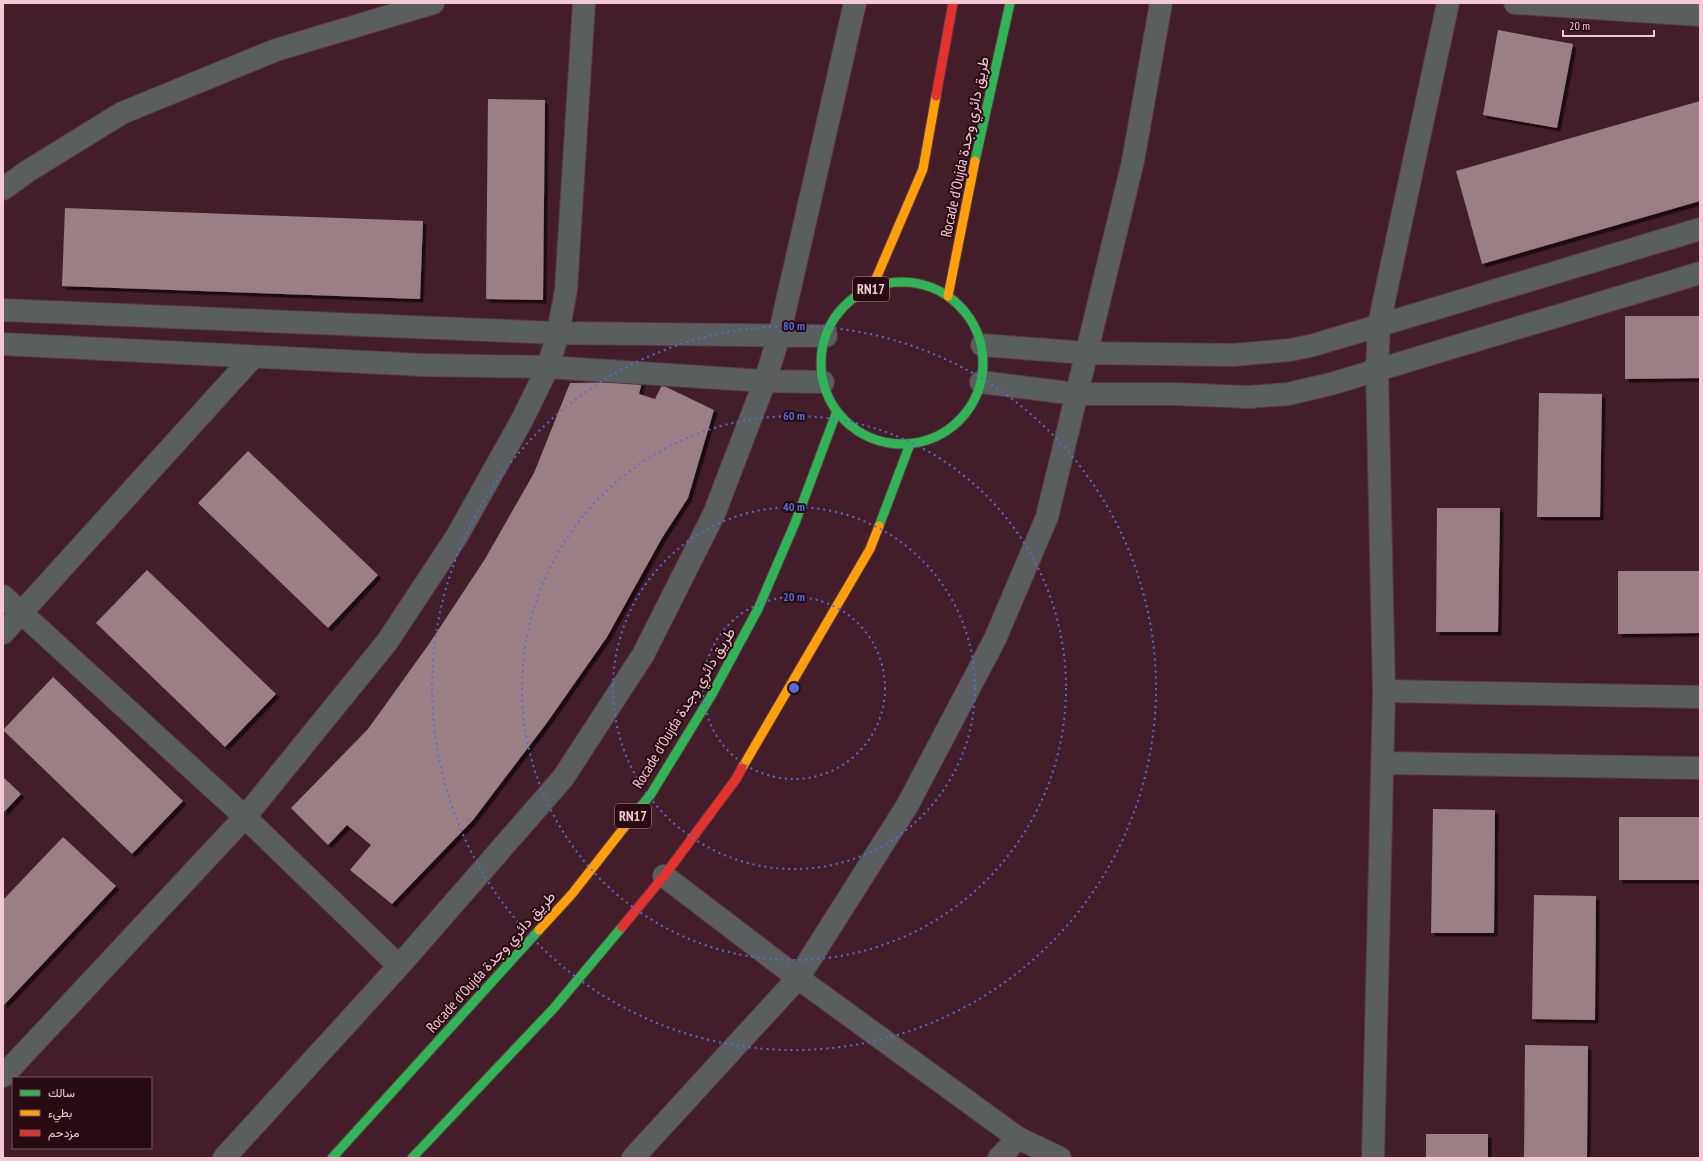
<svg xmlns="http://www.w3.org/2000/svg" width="1703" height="1161" font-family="'PT Sans Narrow',Vazirmatn,sans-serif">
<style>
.building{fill:#9b7f85;filter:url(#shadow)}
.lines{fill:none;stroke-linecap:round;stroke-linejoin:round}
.street-casing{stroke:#593943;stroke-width:24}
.fast-casing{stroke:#593943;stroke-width:11}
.slow-casing{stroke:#593943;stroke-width:11}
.jam-casing{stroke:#593943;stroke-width:11}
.street{stroke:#5a5e5f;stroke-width:22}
.fast{stroke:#30b455;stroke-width:9}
.slow{stroke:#ff9f0a;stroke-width:9}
.jam{stroke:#e5322d;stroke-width:9}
.ring{fill:none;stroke:#536dd6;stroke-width:2;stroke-dasharray:2 4}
.labels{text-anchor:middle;stroke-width:4;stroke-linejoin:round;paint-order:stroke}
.shield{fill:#270a12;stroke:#b79098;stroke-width:1}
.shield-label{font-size:14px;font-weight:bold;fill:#f5c9d2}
.street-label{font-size:15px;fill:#f5c9d2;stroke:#270a12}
.centre{fill:#536dd6;stroke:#270a12;stroke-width:2}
.ring-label{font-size:12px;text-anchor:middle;font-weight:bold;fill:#536dd6;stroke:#270a12;stroke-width:4;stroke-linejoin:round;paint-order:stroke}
</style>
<defs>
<filter id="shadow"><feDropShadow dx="3.5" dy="3.5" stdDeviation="0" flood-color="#0009"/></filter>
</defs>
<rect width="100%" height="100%" fill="#441d2b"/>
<!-- building -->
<path class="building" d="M1498 30 1573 44 1557 128 1483 115Z
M488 99 545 100 543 300 486 299Z
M1700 101V201L1482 264 1456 171Z
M65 208 423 221 420 299 62 286Z
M1625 316H1700V378L1625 379Z
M642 382 639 394 655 399 662 385 714 410 688 498 662 538 607 637 546 724 473 820 392 904 350 870 371 845 347 825 328 845 291 808 368 729 429 644 485 559 534 473 570 383Z
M1539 393 1602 394 1600 517H1537Z
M248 451 378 575 328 628 198 503Z
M1437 508H1500L1498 632H1436Z
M147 570 276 694 225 747 96 623Z
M1618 571H1700V633L1618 634Z
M53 677 183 801 132 854 3 730Z
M3 777 21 794 3 813Z
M1433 809 1495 810 1494 933H1431Z
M1619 817H1700V880H1619Z
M63 837 116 886 3 1006V900Z
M1534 895 1596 896 1595 1020 1532 1019Z
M1525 1045 1588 1046 1587 1158H1524Z
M1426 1134H1488V1158H1426Z"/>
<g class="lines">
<defs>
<path id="street" d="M1515 3 1700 15
M3 189 28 171 122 113 276 50 433 3
M3 310 558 333 826 336
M3 344 424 365 548 367 765 381 823 382
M982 345 1086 353 1233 355 1290 350 1314 345 1700 229
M981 382 1076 394H1174L1249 397 1288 394 1331 384 1700 273
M3 596 245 817 399 966
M3 633 253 357
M1384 691 1700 697
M1382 763 1700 768
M664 876 798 978 1018 1138 1060 1158
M3 1076 245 817 387 642 457 536 522 420 548 367 558 333 566 290 584 3
M224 1158 399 966 563 778 643 655 714 514 765 381 779 336 855 3
M633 1158 798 978 907 806 995 639 1047 517 1133 161 1161 3
M999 1158 1018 1138
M1373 1158 1384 691 1377 370 1379 324 1448 3"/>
<path id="fast" d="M975 161 1010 3
M821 363a81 81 0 1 1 162 0a81 81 0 1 1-162 0Z
M879 526 910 444
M634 815 651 794 711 696 758 609 795 523 837 411
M332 1158 539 930
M412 1158 554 1008 622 927"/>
<path id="slow" d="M872 288 923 169 936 96
M948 296 975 161
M742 768 870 549 879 526
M539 930 572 894 634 815"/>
<path id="jam" d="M936 96 953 3
M622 927 664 876 736 779 742 768"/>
</defs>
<!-- street casing -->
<use href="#street" class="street-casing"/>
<!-- fast casing -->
<use href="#fast" class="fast-casing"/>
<!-- slow casing -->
<use href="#slow" class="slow-casing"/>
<!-- jam casing -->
<use href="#jam" class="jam-casing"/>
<!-- street -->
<use href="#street" class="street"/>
<!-- fast -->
<use href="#fast" class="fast"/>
<!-- slow -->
<use href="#slow" class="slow"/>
<!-- jam -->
<use href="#jam" class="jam"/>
</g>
<!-- distance rings -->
<g class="ring">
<circle cx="794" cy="688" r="91"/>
<circle cx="794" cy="688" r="181"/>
<circle cx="794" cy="688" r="272"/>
<circle cx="794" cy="688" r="362"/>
</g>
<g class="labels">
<!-- shield labels -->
<g class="shield">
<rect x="853" y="277" width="36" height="24" rx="3"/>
<rect x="615" y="804" width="36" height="24" rx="3"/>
</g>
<g class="shield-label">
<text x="871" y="294">RN17</text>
<text x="633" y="821">RN17</text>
</g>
<!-- street labels -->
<g class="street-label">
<text transform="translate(965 147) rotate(-78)" y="5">Rocade d'Oujda طريق دائري وجدة</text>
<text transform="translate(684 708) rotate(-59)" y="5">Rocade d'Oujda طريق دائري وجدة</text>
<text transform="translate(491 962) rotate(-48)" y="5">Rocade d'Oujda طريق دائري وجدة</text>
</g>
</g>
<circle cx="794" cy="688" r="6" class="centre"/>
<g class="ring-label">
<text x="794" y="330">80 m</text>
<text x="794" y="420">60 m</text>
<text x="794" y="511">40 m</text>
<text x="794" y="601">20 m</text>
</g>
<!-- border -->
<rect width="1703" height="1161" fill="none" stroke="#f5c9d2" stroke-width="8"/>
<!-- legend -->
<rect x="12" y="1077" width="140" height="72" fill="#270a12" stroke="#79565f"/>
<rect x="20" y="1090" width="20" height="6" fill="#30b455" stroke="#79565f"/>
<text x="48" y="1097" font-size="12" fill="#f5c9d2">سالك</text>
<rect x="20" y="1110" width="20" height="6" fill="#ff9f0a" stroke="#79565f"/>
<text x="48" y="1117" font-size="12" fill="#f5c9d2">بطيء</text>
<rect x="20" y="1130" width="20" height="6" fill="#e5322d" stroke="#79565f"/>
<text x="48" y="1137" font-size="12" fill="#f5c9d2">مزدحم</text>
<!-- scale -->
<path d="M1563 30v6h91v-6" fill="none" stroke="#f5c9d2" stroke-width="2"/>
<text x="1569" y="30" font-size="12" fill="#f5c9d2" stroke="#270a12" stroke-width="3" paint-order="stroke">20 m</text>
</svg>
